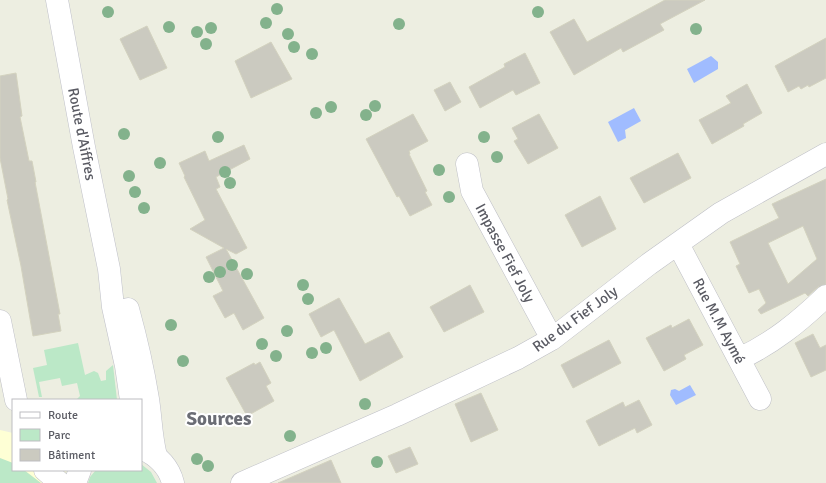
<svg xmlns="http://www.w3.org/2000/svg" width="826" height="483" font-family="Signika,sans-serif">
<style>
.commercial{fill:#feffd5}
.green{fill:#bbe8c7}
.water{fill:#a0bcff}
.building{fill:#cbcac0;stroke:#d3d2bf;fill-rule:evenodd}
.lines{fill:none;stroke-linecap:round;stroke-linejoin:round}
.street-casing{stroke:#bebfc6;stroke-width:23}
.secondary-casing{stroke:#bebfc8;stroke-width:23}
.street{stroke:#fff;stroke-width:22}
.secondary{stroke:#fff;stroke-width:22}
.tree{fill:#83b28c}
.labels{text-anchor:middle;stroke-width:4;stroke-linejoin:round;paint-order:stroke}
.street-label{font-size:15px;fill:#5a5b63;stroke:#fff}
.district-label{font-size:19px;font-weight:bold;fill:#6b6d75;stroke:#fff}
</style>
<rect width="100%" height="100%" fill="#edeee1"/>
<!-- commercial -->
<path class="commercial" d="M0 430 13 433V470H67L63 483H0Z"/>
<!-- green -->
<path class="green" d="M78 343 85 375 94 371 98 373 101 381 106 380V371L113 365 117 400H76L80 396 77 383 62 386 60 378 39 382 42 397H39L33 368 47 365 44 350Z
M0 458 13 463V470H24L41 483H0Z
M141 464 151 472 157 483H88L90 477 96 470H141Z"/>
<!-- water -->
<path class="water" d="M711 56 718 62V69L694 83 687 69Z
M634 108 641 121 625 130 626 138 618 142 608 122Z
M690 385 696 395 676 405 670 395 671 390 675 389 679 391Z"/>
<!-- building -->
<path class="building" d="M665 0H705L660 24 664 30 623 52 621 48 574 75 550 32 574 19 587 42Z
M147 26 167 68 140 80 120 39Z
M826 38V78L809 87 808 85 801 89 799 86 788 92 775 66Z
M271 42 292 79 251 98 235 61Z
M525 53 540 83 516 95 513 90 480 108 469 87 505 67 504 64Z
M16 73 22 116 20 117 29 161H32L36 182H35L60 314H58L61 331 33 336 21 266 7 200 8 199 0 158V76Z
M450 82 461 102 445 111 434 90Z
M747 84 762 113 743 124 744 126 712 144 699 120 731 103 726 96Z
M413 114 428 141 409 151 410 154H409L427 191 425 192 432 205 410 216 399 196 397 197 366 139Z
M539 114 558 148 528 164 514 141 518 139 512 128Z
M244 145 250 159 216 177 220 187 216 189 247 248 236 254 226 249 264 318 243 330 234 313 225 318 213 296 223 291 206 257 224 248 190 229 205 220 184 177 185 176 179 163 205 151 209 161Z
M678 153 691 178 644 203 630 178Z
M826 179V284L818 287 808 296 805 293 761 314 758 310 766 303 759 289 749 293 736 266 740 264 730 242 779 218 772 204ZM803 226 817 259 788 284 768 243Z
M600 196 616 229 582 247 565 215Z
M470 285 484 312 444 332 430 307Z
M339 298 365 344 389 332 403 357 360 381 334 330 321 337 309 314Z
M689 319 703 345 684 355 686 359 664 371 646 338 671 325 672 328Z
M813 334 820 348 826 345V370L811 377 795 343Z
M609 340 621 363 573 388 561 365Z
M260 362 271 383 266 386 274 401 247 416 226 378 254 363 255 365Z
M481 393 498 430 471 442 455 404Z
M639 400 652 425 637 433 635 428 599 446 586 421 623 402 625 407Z
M410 447 418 464 396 473 388 456Z
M331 460 341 483H278Z"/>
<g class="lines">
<defs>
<path id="street" d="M467 164 472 191 552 339
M678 244 760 399
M0 321 16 400
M739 359C773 343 799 322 826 296
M45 470 60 483
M242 483 397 415 518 358 552 339 649 264 721 213 826 154"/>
<path id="secondary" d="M57 0 84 147 109 269 113 307 126 366 131 400
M128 309C136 338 143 368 148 399 151 418 151 437 156 456
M143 449C158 456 169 467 173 483
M75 483 80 470"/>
</defs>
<!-- street casing -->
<use href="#street" class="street-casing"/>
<!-- secondary casing -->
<use href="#secondary" class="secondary-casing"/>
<!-- street -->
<use href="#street" class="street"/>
<!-- secondary -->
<use href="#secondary" class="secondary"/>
</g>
<!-- trees -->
<g class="tree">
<circle cx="277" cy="9" r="6"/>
<circle cx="108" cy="12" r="6"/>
<circle cx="538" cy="12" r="6"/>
<circle cx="266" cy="23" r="6"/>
<circle cx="399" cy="24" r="6"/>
<circle cx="169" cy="27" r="6"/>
<circle cx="211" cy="28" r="6"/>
<circle cx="696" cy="29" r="6"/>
<circle cx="197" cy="32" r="6"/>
<circle cx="288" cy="34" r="6"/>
<circle cx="206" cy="44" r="6"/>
<circle cx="294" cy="47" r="6"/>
<circle cx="312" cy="54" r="6"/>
<circle cx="375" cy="106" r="6"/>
<circle cx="331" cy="107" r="6"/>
<circle cx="316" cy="113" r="6"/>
<circle cx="366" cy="115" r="6"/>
<circle cx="124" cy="134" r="6"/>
<circle cx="218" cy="137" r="6"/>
<circle cx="484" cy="137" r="6"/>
<circle cx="497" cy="157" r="6"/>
<circle cx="160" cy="163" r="6"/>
<circle cx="439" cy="170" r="6"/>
<circle cx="225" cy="172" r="6"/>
<circle cx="129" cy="176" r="6"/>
<circle cx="230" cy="183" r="6"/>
<circle cx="135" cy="192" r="6"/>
<circle cx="449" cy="197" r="6"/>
<circle cx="144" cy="208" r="6"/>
<circle cx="232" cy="265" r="6"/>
<circle cx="220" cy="272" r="6"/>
<circle cx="247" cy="274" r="6"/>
<circle cx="209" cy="277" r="6"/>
<circle cx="303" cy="285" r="6"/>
<circle cx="308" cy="299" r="6"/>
<circle cx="171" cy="325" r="6"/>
<circle cx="287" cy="331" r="6"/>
<circle cx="262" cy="344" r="6"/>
<circle cx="326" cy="348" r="6"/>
<circle cx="312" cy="353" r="6"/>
<circle cx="276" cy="356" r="6"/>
<circle cx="183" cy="361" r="6"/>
<circle cx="365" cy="404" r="6"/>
<circle cx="290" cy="436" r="6"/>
<circle cx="197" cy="459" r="6"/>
<circle cx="377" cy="462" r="6"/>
<circle cx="208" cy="466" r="6"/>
</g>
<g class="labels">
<!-- street labels -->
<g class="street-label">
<text transform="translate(82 134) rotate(79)" y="5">Route d'Aiffres</text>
<text transform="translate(505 253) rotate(62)" y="5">Impasse Fief Joly</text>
<text transform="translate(575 319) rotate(-36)" y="5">Rue du Fief Joly</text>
<text transform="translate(719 321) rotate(62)" y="5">Rue M.M Aymé</text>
</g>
<!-- district labels -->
<g class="district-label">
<text x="219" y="425">Sources</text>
</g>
</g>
<!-- legend -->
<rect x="12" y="399" width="130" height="72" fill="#ffffff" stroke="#bdbdc1"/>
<rect x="20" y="412" width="20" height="6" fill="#ffffff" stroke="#bdbdc1"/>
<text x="48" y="419" font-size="12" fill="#5a5b63">Route</text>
<rect x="20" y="429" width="20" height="12" fill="#bbe8c7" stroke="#bdbdc1"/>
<text x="48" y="439" font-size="12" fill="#5a5b63">Parc</text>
<rect x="20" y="449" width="20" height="12" fill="#cbcac0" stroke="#bdbdc1"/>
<text x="48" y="459" font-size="12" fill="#5a5b63">Bâtiment</text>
</svg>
